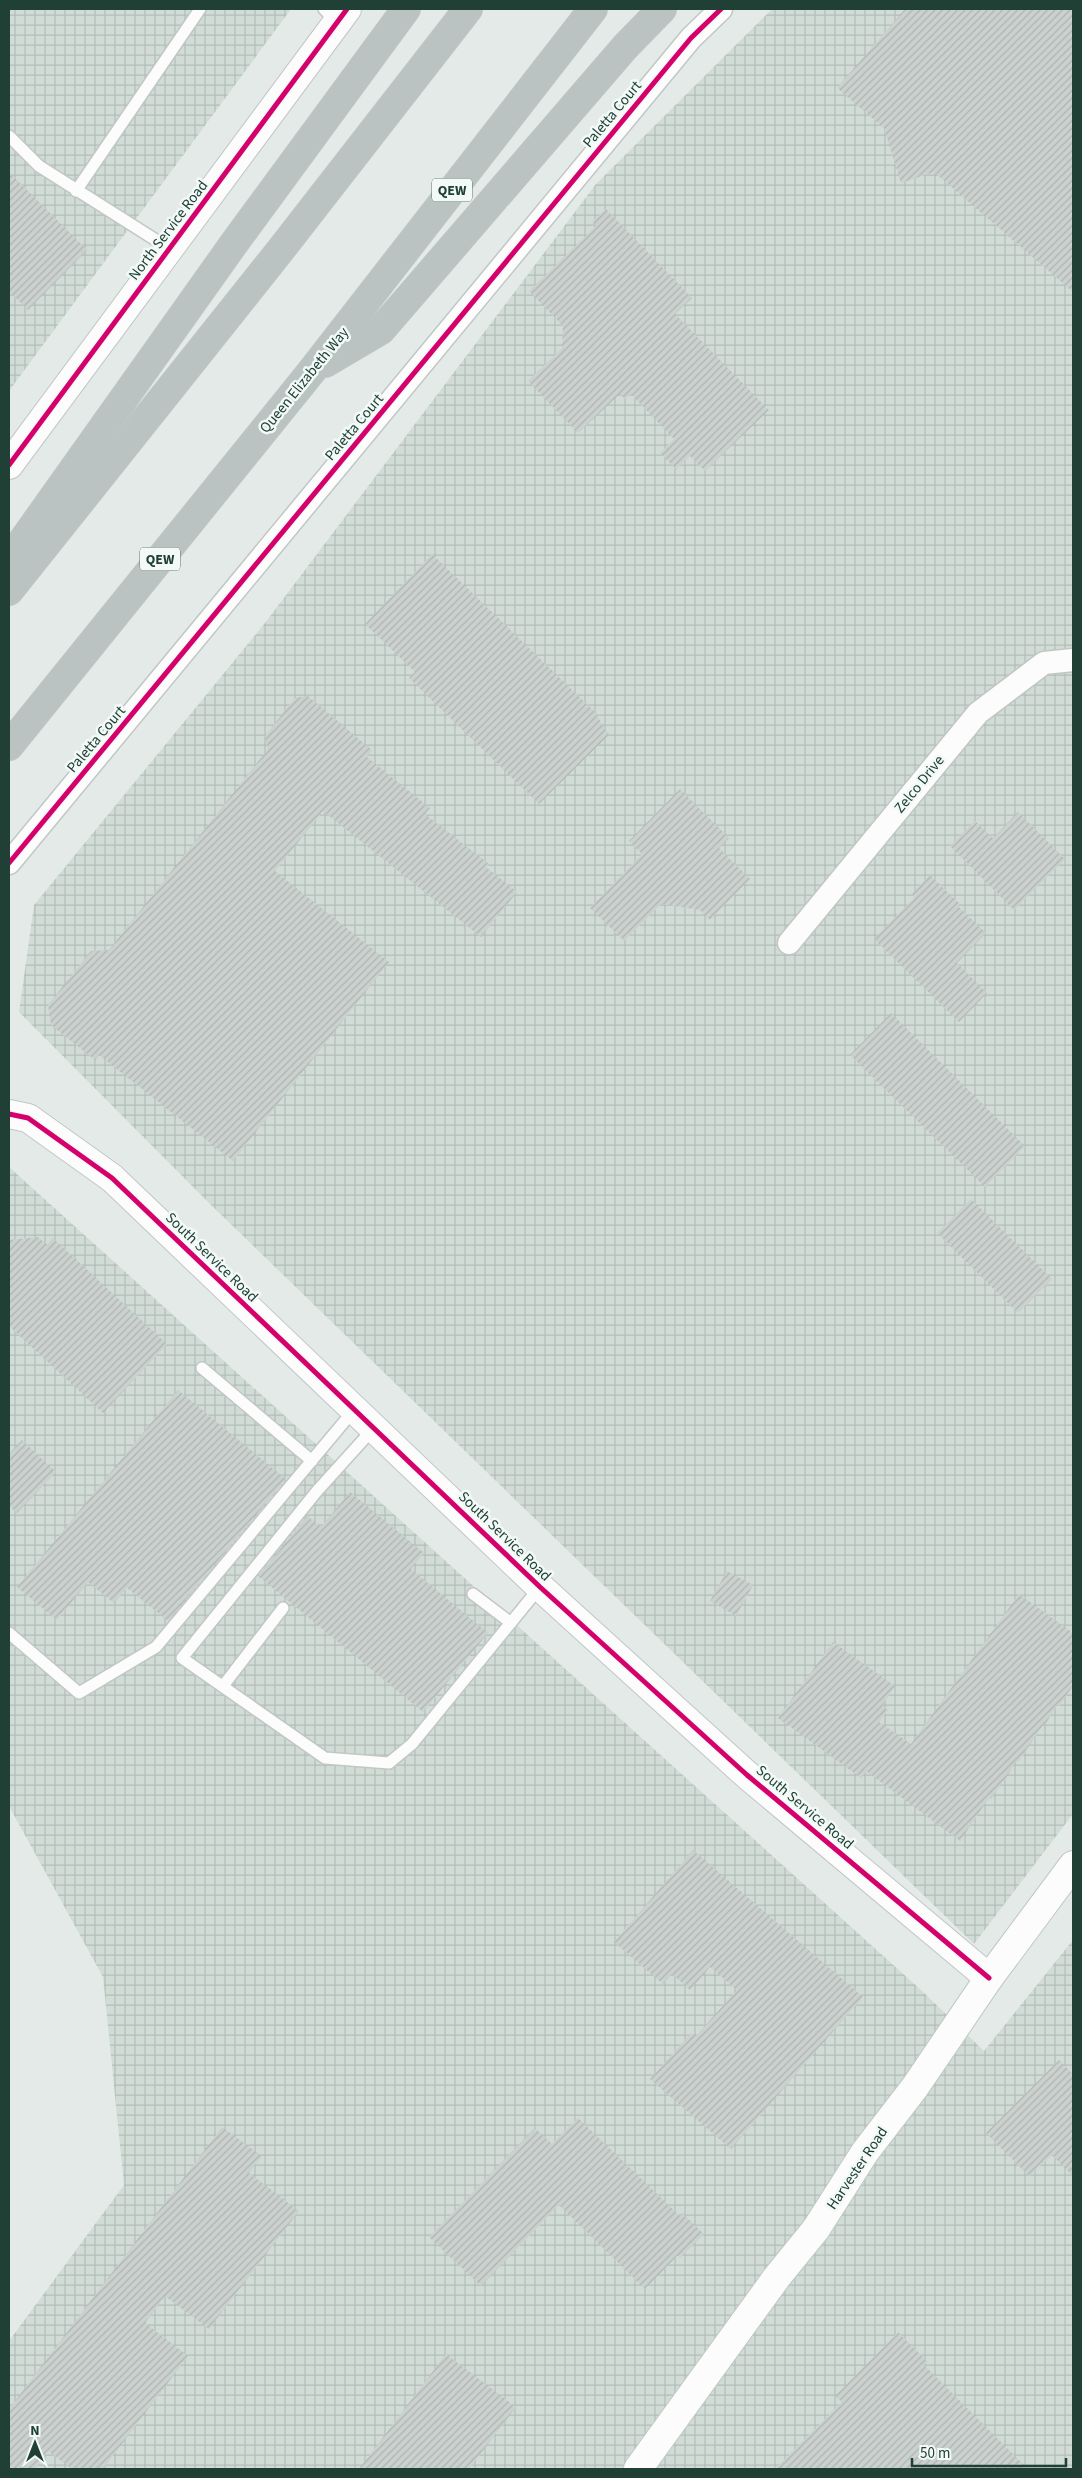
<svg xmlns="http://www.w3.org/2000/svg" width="1082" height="2478" font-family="'Source Sans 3',sans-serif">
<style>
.industrial{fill:url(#industrial-grid)}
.building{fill:url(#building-hatch)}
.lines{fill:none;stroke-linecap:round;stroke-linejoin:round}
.service-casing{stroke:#c1c7c4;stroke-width:14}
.minor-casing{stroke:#c1c7c4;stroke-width:25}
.tertiary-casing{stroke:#c1c7c4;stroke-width:30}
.secondary-casing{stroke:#c0c8c4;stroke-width:30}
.motorway-casing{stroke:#bcc7c3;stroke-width:30}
.service{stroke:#fbfcfb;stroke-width:11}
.minor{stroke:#fbfcfb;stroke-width:22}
.tertiary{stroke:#fbfcfb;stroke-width:28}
.secondary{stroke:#fbfcfb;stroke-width:28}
.motorway{stroke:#bac3c1;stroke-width:28}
.cycleway-casing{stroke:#f2f9f6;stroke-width:8}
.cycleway{stroke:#d6006c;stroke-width:5}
.labels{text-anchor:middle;stroke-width:5;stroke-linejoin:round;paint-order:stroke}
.shield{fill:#f2f9f6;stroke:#5f7870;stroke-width:1}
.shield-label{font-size:14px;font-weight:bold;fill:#204036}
.street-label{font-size:15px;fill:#204036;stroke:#f2f9f6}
</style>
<defs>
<pattern id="industrial-grid" width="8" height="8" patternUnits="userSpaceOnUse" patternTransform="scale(1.25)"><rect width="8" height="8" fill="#d1dcd7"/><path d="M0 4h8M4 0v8" fill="none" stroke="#b3beb9"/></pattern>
<pattern id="building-hatch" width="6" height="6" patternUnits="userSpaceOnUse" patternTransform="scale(1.25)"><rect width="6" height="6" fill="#cbd1ce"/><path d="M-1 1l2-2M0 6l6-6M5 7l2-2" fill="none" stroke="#aeb4b2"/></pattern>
</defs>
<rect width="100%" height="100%" fill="#e4eae7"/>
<!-- industrial -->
<path class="industrial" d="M9 9H291L9 391Z
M772 9H1073V1814L974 1944 210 1204 19 1012 34 905 265 623 596 184Z
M9 1167 921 1990 984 2051 1073 1940V2469H9V2341L124 2185 103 1977 9 1806Z"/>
<!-- building -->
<path class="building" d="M905 9H1073V292L934 172 901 183 884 128 837 88Z
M9 172 87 250 28 310 9 291Z
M606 209 692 298 675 314 769 410 705 471 690 456 676 469 660 453 674 439 631 394 625 399 620 394 578 433 528 381 562 348 563 326 529 291 596 226 592 222Z
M432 554 594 711 609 735 539 804 409 678 415 672 365 624Z
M308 696 372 750 367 757 430 808 425 814 489 864 486 867 517 892 481 937 323 811 275 871 389 962 233 1161 99 1055 95 1060 51 1025 48 1005 91 951 109 950 268 749 265 736 295 698Z
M680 789 729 838 719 848 750 879 710 920 700 910 661 904 624 941 590 908 642 854 629 841Z
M1018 812 1065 859 1014 910 950 846 975 821 993 838Z
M930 875 960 904 958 906 986 933 957 963 987 993 959 1022 874 939 915 897 912 894Z
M891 1013 1025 1146 985 1187 850 1055Z
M971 1199 1052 1279 1018 1313 937 1233Z
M38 1237 47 1245 53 1238 167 1344 103 1413 9 1326V1240Z
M178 1390 286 1479 168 1621 127 1588 114 1603 88 1582 57 1620 17 1587Z
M22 1440 56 1472 17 1513 9 1506V1454Z
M350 1492 424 1553 411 1569 488 1633 423 1712 258 1576 307 1516 321 1527Z
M727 1571 753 1585 736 1616 710 1601Z
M1019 1594 1073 1633V1686L1059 1706 1057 1705 1045 1725 1044 1724 1018 1762 1016 1761 1004 1782 1003 1781 991 1799 989 1798 960 1841 866 1771 861 1778 778 1718 833 1642 895 1686 882 1706 888 1710 879 1722 911 1744Z
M693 1850 863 1997 731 2149 650 2079 691 2033 695 2037 737 1990 710 1967 690 1990 672 1974 663 1984 614 1942Z
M1059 2060 1073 2074V2176L1052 2155 1029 2176 986 2133Z
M578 2118 680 2216 682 2213 704 2234 680 2258 678 2255 645 2289 559 2205 481 2286 429 2237 535 2128 552 2144Z
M222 2127 262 2156 249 2173 299 2211 209 2329 165 2296 145 2323 188 2356 103 2469H72L48 2451 35 2469H9V2409Z
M898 2332 928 2362 924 2365 1028 2469H775L842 2402 835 2396Z
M446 2354 516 2407 469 2469H359Z"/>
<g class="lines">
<defs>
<path id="service" d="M324 9 336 22
M9 136 39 166 170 249
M76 191 200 9
M202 1368 312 1461
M374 1428 317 1491 182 1658 325 1758 389 1763 412 1744 540 1587
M473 1594 511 1623
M9 1633 79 1693 156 1647 354 1410
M223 1686 283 1608"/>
<path id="minor" d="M9 863 691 38 721 9
M789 943 978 713 1044 663 1073 660"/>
<path id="tertiary" d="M9 465 347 9
M9 1114 28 1118 112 1178 540 1587 747 1775 989 1978"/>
<path id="secondary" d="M638 2469 777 2277 816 2229 865 2152 915 2087 989 1978 1073 1865"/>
<path id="motorway" d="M325 363 381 330 625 47 662 9
M9 560 235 242 406 9
M9 591 279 252 468 9
M9 746 311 372 593 9"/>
</defs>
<!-- service casing -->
<use href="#service" class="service-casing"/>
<!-- minor casing -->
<use href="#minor" class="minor-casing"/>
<!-- tertiary casing -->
<use href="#tertiary" class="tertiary-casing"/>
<!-- secondary casing -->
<use href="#secondary" class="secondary-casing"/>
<!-- motorway casing -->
<use href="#motorway" class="motorway-casing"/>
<!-- service -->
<use href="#service" class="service"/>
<!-- minor -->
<use href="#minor" class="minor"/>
<!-- tertiary -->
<use href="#tertiary" class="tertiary"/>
<!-- secondary -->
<use href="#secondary" class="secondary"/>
<!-- motorway -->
<use href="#motorway" class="motorway"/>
<defs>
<path id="cycleway" d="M9 465 347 9
M9 863 691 38 721 9
M9 1114 28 1118 112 1178 540 1587 747 1775 989 1978"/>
</defs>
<!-- cycleway casing -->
<use href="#cycleway" class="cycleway-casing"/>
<!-- cycleway -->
<use href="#cycleway" class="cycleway"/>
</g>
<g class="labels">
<!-- shield labels -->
<g class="shield">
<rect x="432" y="178.5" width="40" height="23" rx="4"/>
<rect x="140" y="547.5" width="40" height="23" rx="4"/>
</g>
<g class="shield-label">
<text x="452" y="195">QEW</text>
<text x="160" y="564">QEW</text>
</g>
<!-- street labels -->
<g class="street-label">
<text transform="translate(612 114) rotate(-50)" y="5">Paletta Court</text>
<text transform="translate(168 230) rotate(-53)" y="5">North Service Road</text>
<text transform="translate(304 380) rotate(-51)" y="5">Queen Elizabeth Way</text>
<text transform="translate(354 427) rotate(-50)" y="5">Paletta Court</text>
<text transform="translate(96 739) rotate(-50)" y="5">Paletta Court</text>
<text transform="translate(919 784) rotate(-51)" y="5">Zelco Drive</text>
<text transform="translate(212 1257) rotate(44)" y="5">South Service Road</text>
<text transform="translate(505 1536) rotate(44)" y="5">South Service Road</text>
<text transform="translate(805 1807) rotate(40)" y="5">South Service Road</text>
<text transform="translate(857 2168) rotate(-56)" y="5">Harvester Road</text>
</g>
</g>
<!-- border -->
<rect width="1082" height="2478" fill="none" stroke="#204036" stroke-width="20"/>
<!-- north arrow -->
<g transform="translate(35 2443)" stroke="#f2f9f6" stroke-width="4" paint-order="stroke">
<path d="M0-4L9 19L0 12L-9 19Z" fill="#204036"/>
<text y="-8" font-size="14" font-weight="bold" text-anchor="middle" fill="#204036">N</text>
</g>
<!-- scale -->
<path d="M912 2458v8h154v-8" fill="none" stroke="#204036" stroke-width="2.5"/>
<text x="920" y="2458" font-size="15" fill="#204036" stroke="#f2f9f6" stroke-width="4" paint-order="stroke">50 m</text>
</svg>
